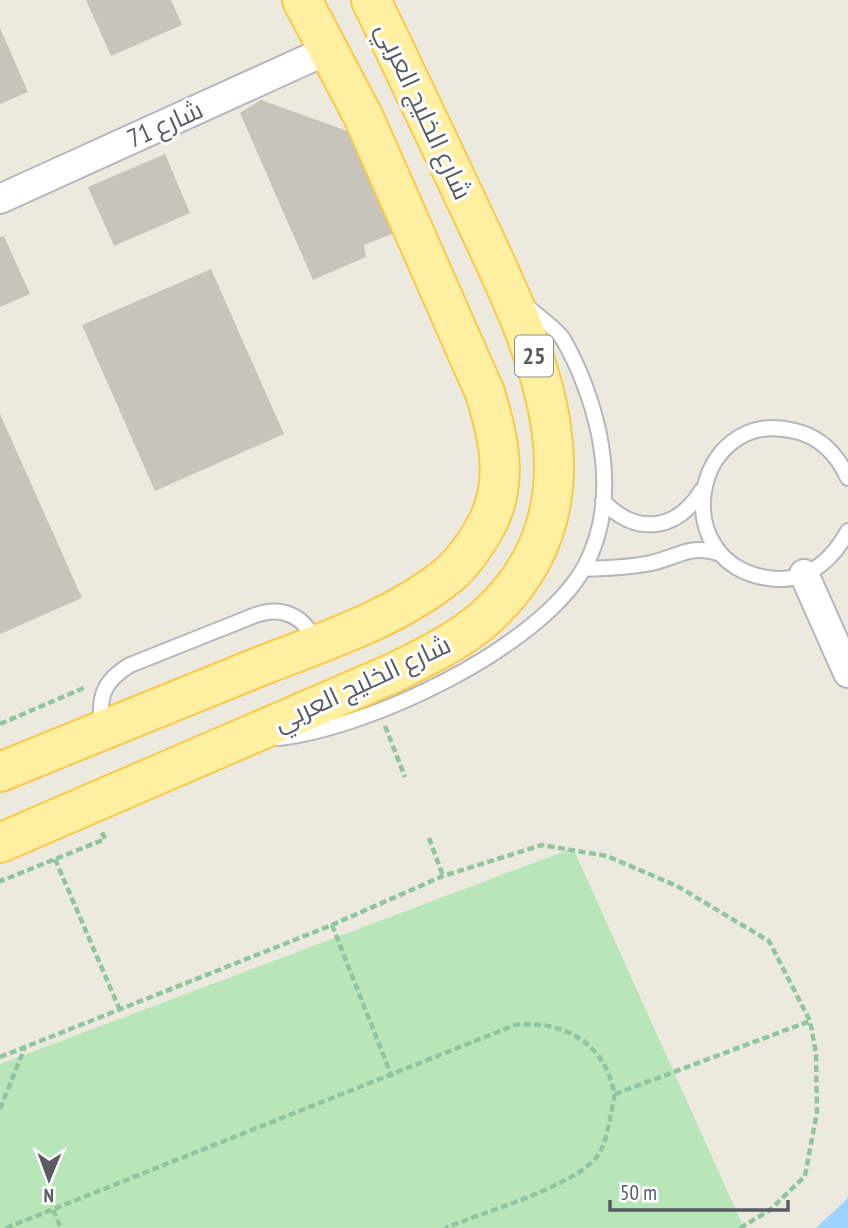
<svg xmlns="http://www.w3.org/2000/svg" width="848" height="1228" font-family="'PT Sans Narrow',Cairo,sans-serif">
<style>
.green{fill:#b8e6b8}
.water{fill:#9cd3ff}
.building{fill:#c7c4bc}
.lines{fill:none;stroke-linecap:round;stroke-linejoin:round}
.lane-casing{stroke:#b5b7bd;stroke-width:18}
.street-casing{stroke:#b5b7bd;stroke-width:32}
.primary-casing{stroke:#fac94a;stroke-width:42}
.path{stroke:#90c59f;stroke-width:4.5;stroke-dasharray:7 3.5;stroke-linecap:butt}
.lane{stroke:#fff;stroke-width:14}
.street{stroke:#fff;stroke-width:28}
.primary{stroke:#fff0a1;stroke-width:38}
.labels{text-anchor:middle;stroke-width:6;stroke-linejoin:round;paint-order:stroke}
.shield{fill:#fff;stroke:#8a8d90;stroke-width:2}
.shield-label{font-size:24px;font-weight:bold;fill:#585c61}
.street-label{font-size:26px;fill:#585c61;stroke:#fff}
</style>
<rect width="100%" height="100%" fill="#ece9de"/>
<!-- green -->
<path class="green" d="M573 848 744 1228H0V1064Z"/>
<!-- water -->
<path class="water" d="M848 1195V1228H816L847 1199Z"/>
<!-- building -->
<path class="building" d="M86 0H171L182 25 111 56Z
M0 28 28 92 0 104Z
M261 100 350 132 394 233 364 245 366 257 313 280 240 113Z
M165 154 190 213 114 246 88 187Z
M4 236 30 294 0 307V237Z
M211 269 284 434 155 491 82 325Z
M0 414 82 598 0 634Z"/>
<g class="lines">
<defs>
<path id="lane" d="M848 478C837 454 821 437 795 431 691 405 662 571 777 579 810 581 834 557 848 531
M603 501C636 536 677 531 702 490
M583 569C606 568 628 568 651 563 679 557 690 543 721 554
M102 728C98 697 103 681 130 665L253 616C281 605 305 615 315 643
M279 738C369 728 538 649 584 568 607 526 608 479 599 434 592 402 579 367 563 339 555 327 538 317 528 307"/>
<path id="street" d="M0 199 330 49
M804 574 848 673"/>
<path id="primary" d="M0 772C87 737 174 702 261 666 325 641 397 618 451 573 466 559 479 539 488 522 509 479 498 435 485 393L364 118 302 0
M0 843 393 673C425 657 457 642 484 619 610 507 539 355 480 230 444 153 408 77 371 0"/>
</defs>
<!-- lane casing -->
<use href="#lane" class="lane-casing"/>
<!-- street casing -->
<use href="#street" class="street-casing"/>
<!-- primary casing -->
<use href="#primary" class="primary-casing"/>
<!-- path -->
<path class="path" d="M0 724 86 687
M385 726 405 777
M429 838 443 876
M55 859 119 1008
M0 878 1 881 105 839 101 830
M332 925 392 1077
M0 1057 332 925 443 876 542 845 607 856 677 886 769 941 810 1021 816 1053 817 1112 805 1176 770 1210 740 1228
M615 1094 810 1021
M0 1109 25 1047
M53 1210 61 1228
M6 1228 515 1025C563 1020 604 1042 614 1092 615 1100 611 1111 610 1119 607 1132 605 1148 595 1159 569 1188 484 1212 445 1228"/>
<!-- lane -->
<use href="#lane" class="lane"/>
<!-- street -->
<use href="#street" class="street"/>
<!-- primary -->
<use href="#primary" class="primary"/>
</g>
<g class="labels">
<!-- shield labels -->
<rect class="shield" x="515" y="335.5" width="38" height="41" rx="5"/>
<g class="shield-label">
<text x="534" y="364">25</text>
</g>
<!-- street labels -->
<g class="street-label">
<text transform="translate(424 111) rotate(65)" y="9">شارع الخليج العربي</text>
<text transform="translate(165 124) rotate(-24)" y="9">شارع 71</text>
<text transform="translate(362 683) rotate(-25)" y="9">شارع الخليج العربي</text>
</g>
</g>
<!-- north arrow -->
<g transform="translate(49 1179) rotate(181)" stroke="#ffffff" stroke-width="5" paint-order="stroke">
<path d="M0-5L12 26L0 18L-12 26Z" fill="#585c61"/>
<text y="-10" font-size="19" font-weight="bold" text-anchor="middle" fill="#585c61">N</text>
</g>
<!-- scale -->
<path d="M610 1200v10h178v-10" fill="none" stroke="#585c61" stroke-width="3.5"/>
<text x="620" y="1200" font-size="21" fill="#585c61" stroke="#ffffff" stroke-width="5" paint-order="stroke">50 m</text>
</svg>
